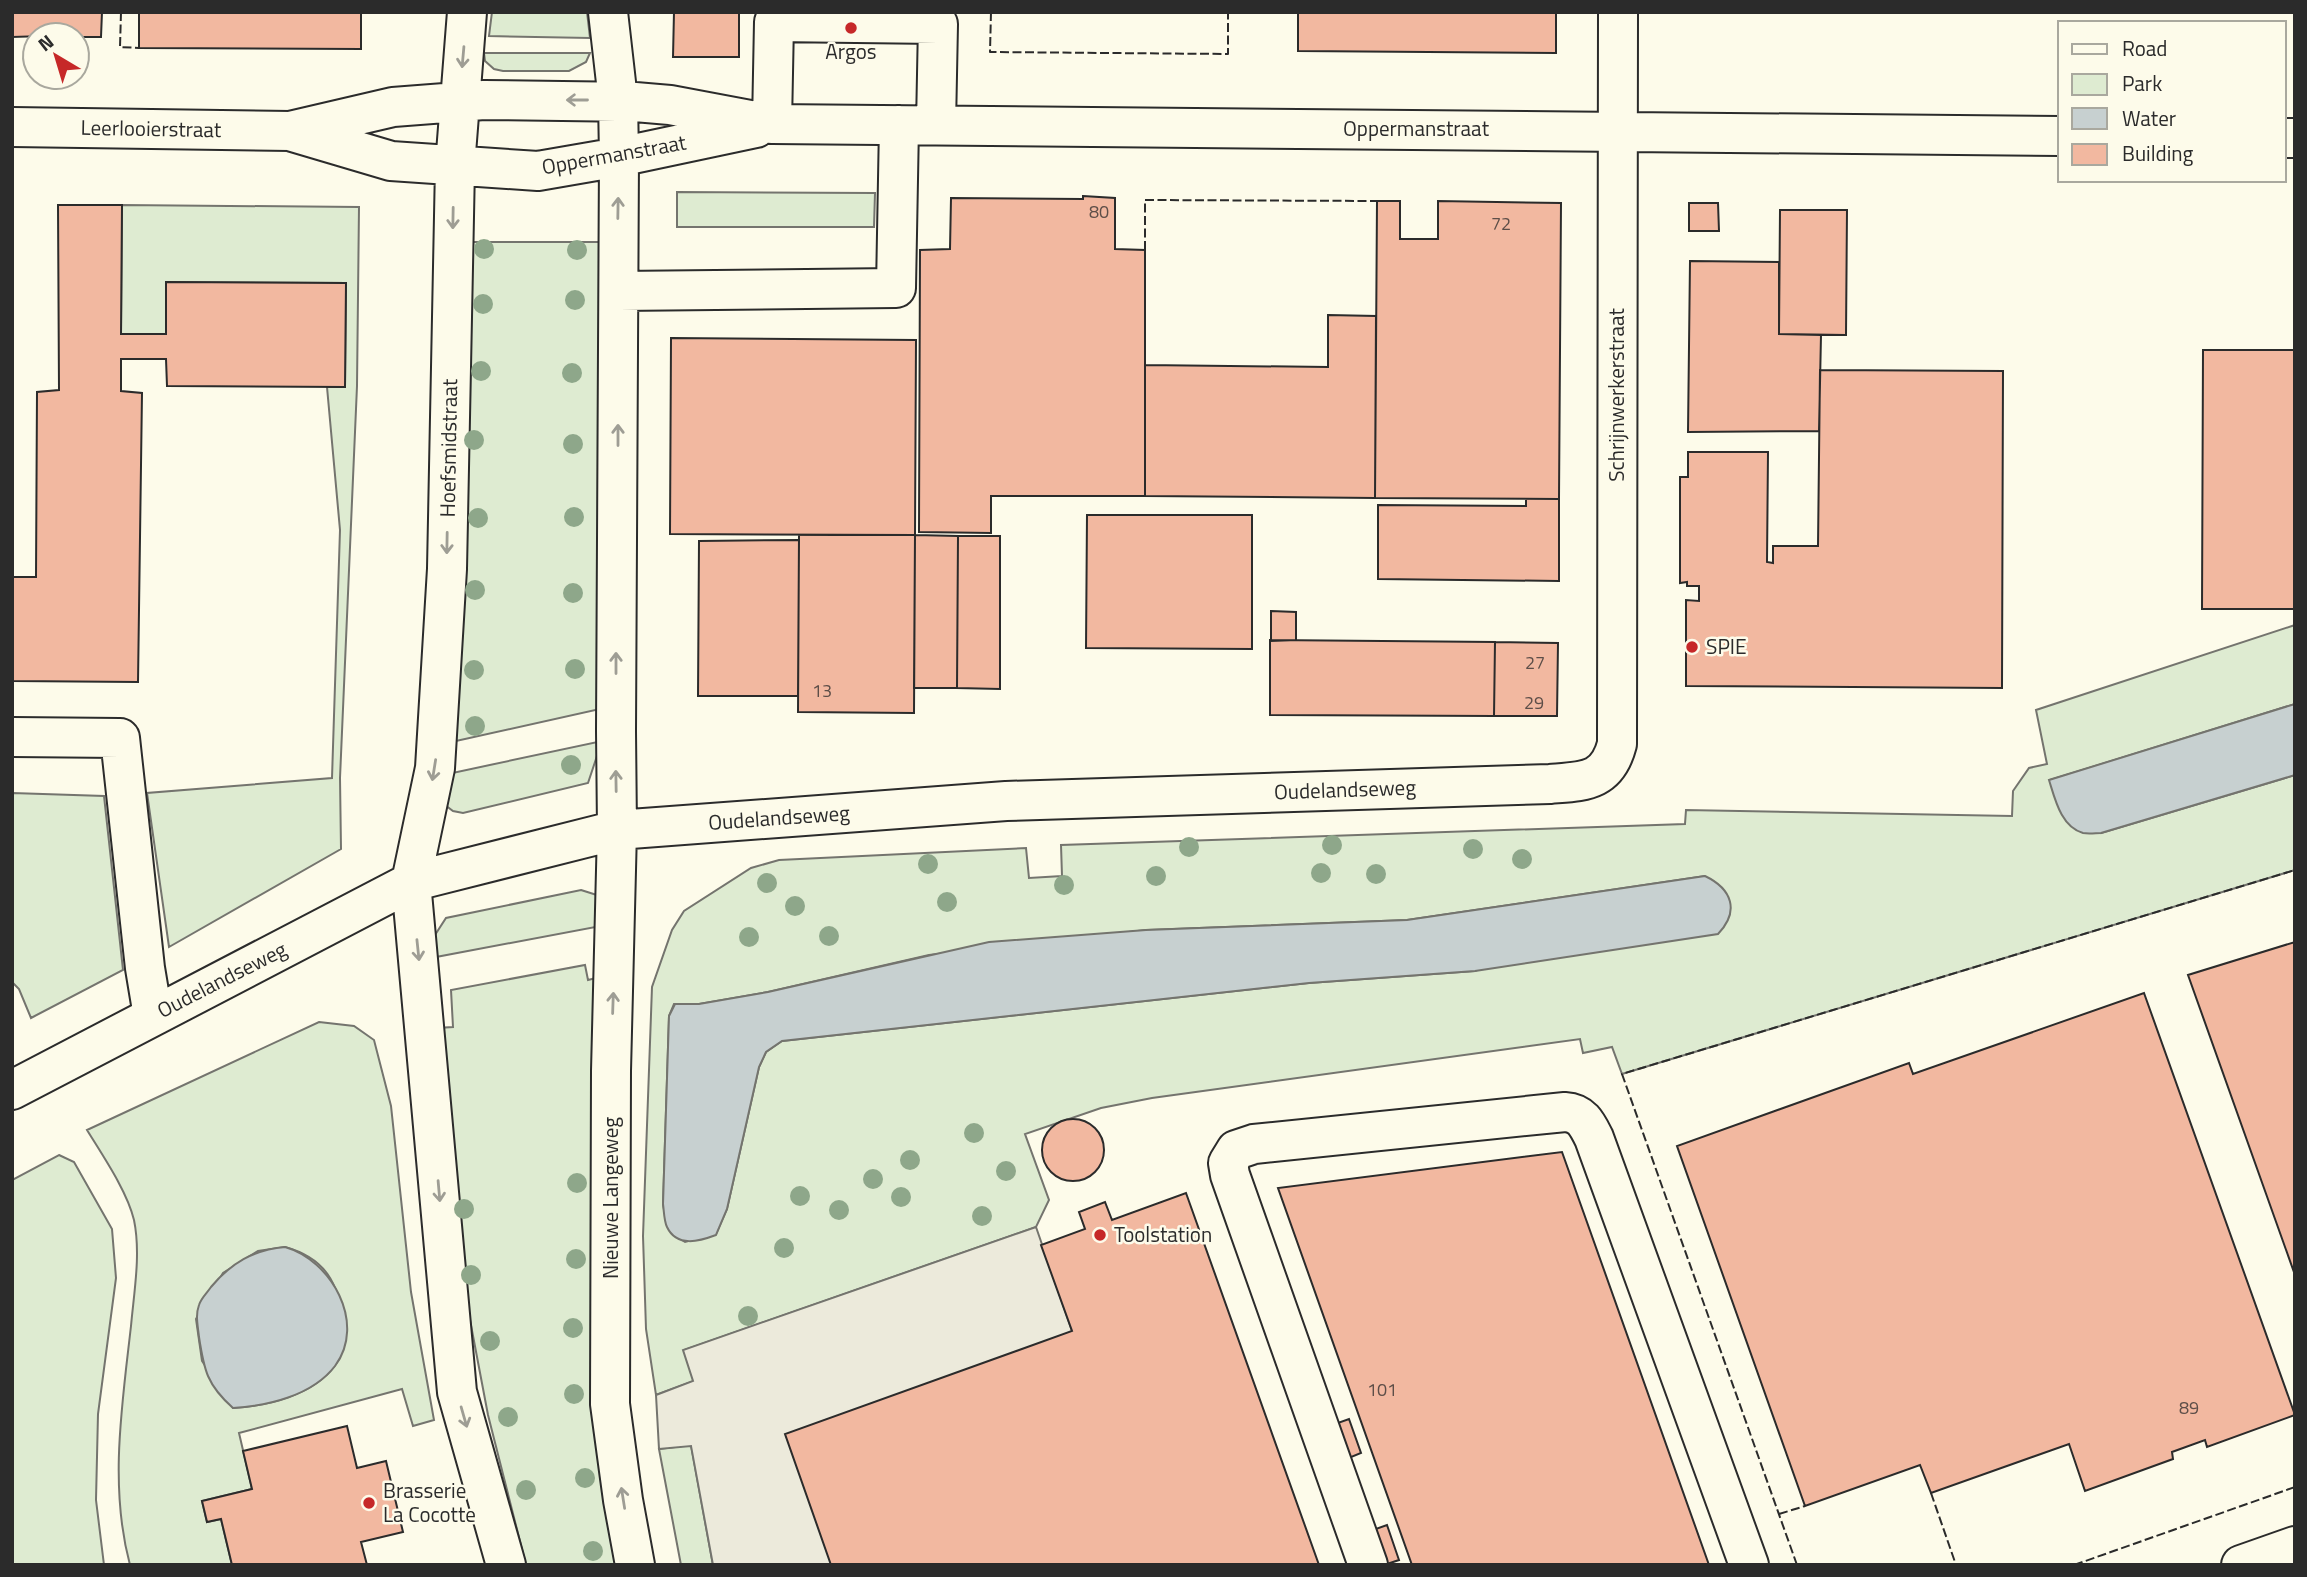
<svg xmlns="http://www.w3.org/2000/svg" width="2307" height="1577" font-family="'Titillium Web',sans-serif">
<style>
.green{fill:#deebd1;stroke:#74746e;stroke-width:2;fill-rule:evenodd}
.parking{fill:#eceadb;stroke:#74746e;stroke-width:2}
.water{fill:#c7d0d0;stroke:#74746e;stroke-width:2}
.building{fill:#f2b8a0;stroke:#2b2b2b;stroke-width:2}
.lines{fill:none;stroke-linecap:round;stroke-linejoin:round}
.minor-casing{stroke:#2b2b2b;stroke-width:42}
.minor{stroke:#fdfbea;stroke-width:38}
.fence{stroke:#2b2b2b;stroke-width:2;stroke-dasharray:9 3.5;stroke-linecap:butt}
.tree{fill:#8ea78a}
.oneway{stroke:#9e9d94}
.poi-dot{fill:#c62828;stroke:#fdfbea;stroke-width:2.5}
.labels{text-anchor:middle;stroke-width:5;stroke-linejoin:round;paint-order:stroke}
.number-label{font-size:18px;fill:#5d4e48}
.poi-label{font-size:21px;fill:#2b2b2b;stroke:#fdfbea;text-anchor:start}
.street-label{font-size:21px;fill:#2b2b2b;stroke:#fdfbea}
</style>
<rect width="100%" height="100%" fill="#fdfbea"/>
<!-- green -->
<path class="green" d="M492 12H587L590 38 489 36Z
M484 53H590L586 62 569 71H503L494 69 485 61Z
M677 192 875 193 874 227H677Z
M122 205 359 207 357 386 340 778 341 849 169 947 147 793 332 778 340 530 327 387H345L346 283 167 282 166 334H121Z
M468 242H606L600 709 447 743Z
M2295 625V704L2050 780 2101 833 2295 775V870L1622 1074 1612 1047 1583 1053 1580 1039 1152 1098 1101 1108 1025 1134 1049 1200 1036 1227 684 1350 694 1381 656 1395 646 1329 643 1236 652 987 672 930 684 911 751 868 779 860 1026 848 1029 878 1062 876 1061 845 1685 824 1686 810 2012 816 2013 791 2029 768 2047 764 2036 710ZM1705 876 1475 971 1309 983 782 1041 766 1052 759 1067 727 1209 716 1234 685 1242C668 1232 666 1223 663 1204L669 1016 674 1004H699L768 992 929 955 1146 930 1407 920Z
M602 741 588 783 463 813 453 811 445 805 443 775Z
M12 793 104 796 123 970 31 1018 19 989 12 982Z
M581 890 600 896 601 926 436 957 435 935 446 918Z
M585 965 588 980 600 977 619 1565H526L488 1415 463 1283 437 1028 453 1027 451 990Z
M319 1022 354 1026 374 1040 391 1106 411 1292 434 1420 413 1426 402 1389 239 1433 252 1489 202 1501 207 1522 221 1519 232 1565H130C109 1487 122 1405 131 1326 134 1292 141 1254 134 1220 127 1191 103 1156 87 1130ZM285 1247C325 1258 339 1283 343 1323 344 1339 345 1350 336 1364 315 1395 267 1406 233 1408L202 1361 196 1319 223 1273 258 1251Z
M59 1155 74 1162 112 1229 116 1278 98 1414 96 1500 104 1565H12V1180Z
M691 1445 713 1565H681L659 1449Z"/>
<!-- parking -->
<path class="parking" d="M1036 1227 1072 1331 831 1565H713L691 1446 659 1449 656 1395 693 1381 683 1350Z"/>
<!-- water -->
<path class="water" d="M2295 704V775L2101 833C2096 833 2089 834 2083 833 2061 827 2055 799 2049 780Z
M1705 876C1732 889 1740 911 1718 934L1475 971 1309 983 782 1041 766 1052 759 1067 727 1209 716 1235C700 1241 677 1248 667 1227 664 1221 664 1211 663 1204L669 1016 675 1004H699L768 992 989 942 1146 930 1407 920Z
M285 1247C331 1260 367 1323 335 1366 312 1396 267 1406 233 1408 207 1385 204 1370 199 1337 198 1326 195 1316 199 1305 201 1298 207 1293 211 1287 231 1263 253 1250 285 1247Z"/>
<!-- building -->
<path class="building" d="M12 12H102L101 37H77V35L12 37Z
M139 12H361V49L139 48Z
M674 12H739V57H673Z
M1298 12H1556V53L1298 51Z
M1083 196 1115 198V249L1145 250V496H991V533L919 532 920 250 950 249 951 198 1083 199Z
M1377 201H1400V239H1438V201L1561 203 1559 499 1375 498Z
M1689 203H1718L1719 231H1689Z
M58 205H122L121 334H166V282L346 283 345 387 167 386 166 359H121V391L142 393 138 682 12 681V577H36L37 392 59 390Z
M1780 210H1847L1846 335 1779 334Z
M1690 261 1779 262V334L1821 335 1819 431 1688 432Z
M1328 315 1376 316 1375 498 1145 496V365L1328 367Z
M671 338 916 340 915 535 670 534Z
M2203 350H2295V609H2202Z
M1820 370 2003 371 2002 688 1686 686V600L1699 601V586H1687V582L1680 583V477H1688V452H1768L1767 562 1773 563V546H1818Z
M1526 499H1559V581L1378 579V505L1526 506Z
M1087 515H1252V649L1086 648Z
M799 535H915L914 713 798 712Z
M915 535 958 536 957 688H914Z
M958 536H1000V689L957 688Z
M799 540 798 696H698L699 541Z
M1271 611 1296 612V640L1271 641Z
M1270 640 1495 642 1494 716 1270 715Z
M1495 642 1558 643 1557 716H1494Z
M2295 942V1275L2188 975Z
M2144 993 2295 1415 2207 1447 2205 1440 2172 1452 2173 1459 2085 1491 2069 1444 1931 1493 1920 1465 1805 1506 1677 1146 1909 1063 1913 1074Z
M1042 1150a31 31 0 1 1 62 0a31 31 0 1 1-62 0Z
M1562 1152 1709 1565H1412L1278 1188Z
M1186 1193 1319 1565H831L785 1434 1072 1331 1041 1245 1085 1229 1079 1212 1105 1202 1112 1220Z
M1349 1419 1361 1453 1344 1460 1332 1425Z
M347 1426 357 1468 386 1461 403 1532 361 1542 367 1565H232L221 1519 207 1522 202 1501 252 1489 243 1451Z
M1387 1525 1399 1560 1384 1565 1370 1531Z"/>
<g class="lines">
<defs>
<path id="minor" d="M467 12 455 166 447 569 435 768 411 882 457 1392 506 1565
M608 12 618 100 619 157 616 731 617 830 611 1071 610 1404 623 1500 635 1565
M772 124 774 22 938 24 936 125
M12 127 290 131 393 107 484 100 635 102 670 105 772 124 2060 136
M293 132 391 161 538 171 619 157 756 128
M2284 138H2295
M619 291 896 288 899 125
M12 737 120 738 145 968 153 1016
M12 1090 411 882 617 830 1006 801 1550 784C1585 781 1607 782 1617 744L1618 12
M1368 1565 1230 1175 1228 1163 1236 1150 1254 1144 1565 1112C1582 1113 1587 1124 1594 1138L1749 1565
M2241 1565 2295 1546"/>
</defs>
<!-- minor casing -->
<use href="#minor" class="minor-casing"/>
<!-- minor -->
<use href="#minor" class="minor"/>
<!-- fence -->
<path class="fence" d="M121 12 120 47 139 48
M991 12 990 52 1228 54V12
M1145 250V200L1377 201
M1931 1493 1956 1565
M1779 1514 1805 1506
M1797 1565 1622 1074 2295 870
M2074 1565 2295 1487"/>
</g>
<!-- trees -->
<g class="tree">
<circle cx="484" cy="249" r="10"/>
<circle cx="577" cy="250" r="10"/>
<circle cx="575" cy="300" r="10"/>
<circle cx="483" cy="304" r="10"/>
<circle cx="481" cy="371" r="10"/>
<circle cx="572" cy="373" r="10"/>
<circle cx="474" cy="440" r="10"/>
<circle cx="573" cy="444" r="10"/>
<circle cx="574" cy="517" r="10"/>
<circle cx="478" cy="518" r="10"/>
<circle cx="475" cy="590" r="10"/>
<circle cx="573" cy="593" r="10"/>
<circle cx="575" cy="669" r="10"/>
<circle cx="474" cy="670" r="10"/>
<circle cx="475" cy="726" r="10"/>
<circle cx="571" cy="765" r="10"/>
<circle cx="1332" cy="845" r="10"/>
<circle cx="1189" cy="847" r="10"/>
<circle cx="1473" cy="849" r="10"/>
<circle cx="1522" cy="859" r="10"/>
<circle cx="928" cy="864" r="10"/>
<circle cx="1321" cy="873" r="10"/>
<circle cx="1376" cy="874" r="10"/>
<circle cx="1156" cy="876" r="10"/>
<circle cx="767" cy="883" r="10"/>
<circle cx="1064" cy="885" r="10"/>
<circle cx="947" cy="902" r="10"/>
<circle cx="795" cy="906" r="10"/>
<circle cx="829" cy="936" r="10"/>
<circle cx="749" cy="937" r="10"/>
<circle cx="974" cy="1133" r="10"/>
<circle cx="910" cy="1160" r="10"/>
<circle cx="1006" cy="1171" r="10"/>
<circle cx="873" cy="1179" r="10"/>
<circle cx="577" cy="1183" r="10"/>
<circle cx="800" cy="1196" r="10"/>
<circle cx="901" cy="1197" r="10"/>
<circle cx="464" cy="1209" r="10"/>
<circle cx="839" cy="1210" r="10"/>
<circle cx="982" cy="1216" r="10"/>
<circle cx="784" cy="1248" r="10"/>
<circle cx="576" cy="1259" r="10"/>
<circle cx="471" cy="1275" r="10"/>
<circle cx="748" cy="1316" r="10"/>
<circle cx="573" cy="1328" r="10"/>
<circle cx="490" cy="1341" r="10"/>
<circle cx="574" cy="1394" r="10"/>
<circle cx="508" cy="1417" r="10"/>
<circle cx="585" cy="1478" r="10"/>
<circle cx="526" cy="1490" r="10"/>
<circle cx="593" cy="1551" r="10"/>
</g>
<!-- one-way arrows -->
<defs><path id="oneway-shaft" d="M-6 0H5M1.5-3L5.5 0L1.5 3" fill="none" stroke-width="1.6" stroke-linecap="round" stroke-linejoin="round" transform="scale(1.75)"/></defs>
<g class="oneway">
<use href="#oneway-shaft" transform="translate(463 57) rotate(95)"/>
<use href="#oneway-shaft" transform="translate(577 100) rotate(-180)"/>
<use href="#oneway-shaft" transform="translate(618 208) rotate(-89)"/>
<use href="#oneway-shaft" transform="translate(453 218) rotate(91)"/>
<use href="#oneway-shaft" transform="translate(618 435) rotate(-90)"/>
<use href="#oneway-shaft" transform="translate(447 543) rotate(91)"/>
<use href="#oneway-shaft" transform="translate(616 663) rotate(-90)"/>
<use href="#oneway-shaft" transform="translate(434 770) rotate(99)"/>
<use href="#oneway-shaft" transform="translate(616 781) rotate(-91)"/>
<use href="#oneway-shaft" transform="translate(418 950) rotate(84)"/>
<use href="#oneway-shaft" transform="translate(613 1003) rotate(-88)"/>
<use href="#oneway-shaft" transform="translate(439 1191) rotate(85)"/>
<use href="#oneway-shaft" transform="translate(464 1417) rotate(74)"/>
<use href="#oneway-shaft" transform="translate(623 1498) rotate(-99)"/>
</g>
<!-- markers -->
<g class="poi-dot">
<circle cx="851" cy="28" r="7"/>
<circle cx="1692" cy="647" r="7"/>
<circle cx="1100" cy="1235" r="7"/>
<circle cx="369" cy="1503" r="7"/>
</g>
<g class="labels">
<!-- number labels -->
<g class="number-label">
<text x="1099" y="218">80</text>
<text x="1501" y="230">72</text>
<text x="1535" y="669">27</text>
<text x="822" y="697">13</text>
<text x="1534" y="709">29</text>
<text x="1382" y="1396">101</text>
<text x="2189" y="1414">89</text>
</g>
<!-- poi labels -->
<g class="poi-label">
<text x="851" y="59" text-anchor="middle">Argos</text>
<text x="1706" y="654">SPIE</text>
<text x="1114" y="1242">Toolstation</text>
<text x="383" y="1498">Brasserie<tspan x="383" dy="24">La Cocotte</tspan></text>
</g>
<!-- street labels -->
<g class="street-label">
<text transform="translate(151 129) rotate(1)" y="7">Leerlooierstraat</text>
<text x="1416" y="136">Oppermanstraat</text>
<text transform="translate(614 155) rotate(-10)" y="7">Oppermanstraat</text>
<text transform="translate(1617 395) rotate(-90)" y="7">Schrijnwerkerstraat</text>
<text transform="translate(449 448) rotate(-89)" y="7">Hoefsmidstraat</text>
<text transform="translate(1345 790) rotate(-2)" y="7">Oudelandseweg</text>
<text transform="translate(779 818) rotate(-4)" y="7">Oudelandseweg</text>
<text transform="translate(222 980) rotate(-27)" y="7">Oudelandseweg</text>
<text transform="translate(611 1198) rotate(-90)" y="7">Nieuwe Langeweg</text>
</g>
</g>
<!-- border -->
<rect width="2307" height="1577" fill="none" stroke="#2b2b2b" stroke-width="28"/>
<!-- legend -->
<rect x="2058" y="21" width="228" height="161" fill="#fdfbea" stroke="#a9a89e" stroke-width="2"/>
<rect x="2072" y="44" width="35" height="10" fill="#fdfbea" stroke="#a9a89e" stroke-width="2"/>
<text x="2122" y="56" font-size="21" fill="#2b2b2b">Road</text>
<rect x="2072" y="74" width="35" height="21" fill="#deebd1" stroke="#a9a89e" stroke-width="2"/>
<text x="2122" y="91" font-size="21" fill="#2b2b2b">Park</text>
<rect x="2072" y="108" width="35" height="21" fill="#c7d0d0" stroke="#a9a89e" stroke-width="2"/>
<text x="2122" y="126" font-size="21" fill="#2b2b2b">Water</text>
<rect x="2072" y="144" width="35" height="21" fill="#f2b8a0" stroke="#a9a89e" stroke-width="2"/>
<text x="2122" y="161" font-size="21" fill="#2b2b2b">Building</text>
<!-- north arrow -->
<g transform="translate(56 56) rotate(322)"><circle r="33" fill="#fdfbea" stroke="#a9a89e" stroke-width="2"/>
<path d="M0-5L12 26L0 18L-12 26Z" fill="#c62828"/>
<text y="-10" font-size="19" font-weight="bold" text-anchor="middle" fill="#2b2b2b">N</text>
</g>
</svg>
